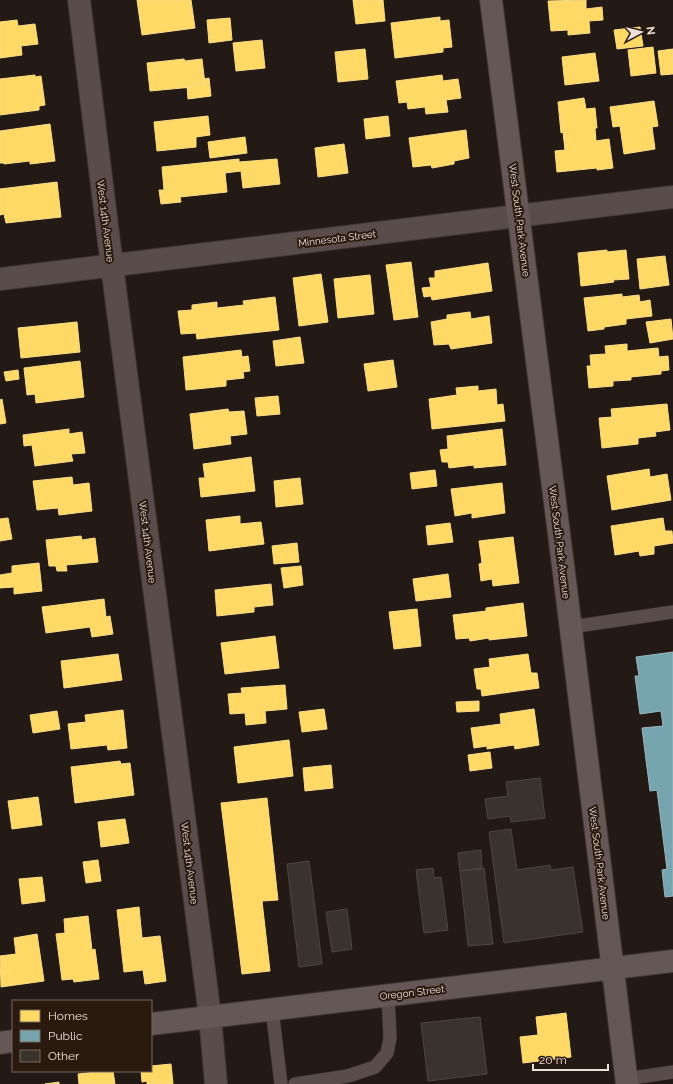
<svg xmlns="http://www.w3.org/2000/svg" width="673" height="1084" font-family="Raleway,sans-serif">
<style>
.homes{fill:#ffd966;stroke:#f9db88}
.public{fill:#76a5af;stroke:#99b6bb}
.building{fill:#39322d;stroke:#4e4741}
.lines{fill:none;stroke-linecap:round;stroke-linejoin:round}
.service-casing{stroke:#3e3632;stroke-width:14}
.minor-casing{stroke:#3e3632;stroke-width:24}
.secondary-casing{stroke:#3e3632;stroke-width:24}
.service{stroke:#594c4b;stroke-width:13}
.minor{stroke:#594c4b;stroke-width:22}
.secondary{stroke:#655756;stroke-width:22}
.labels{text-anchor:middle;stroke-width:4;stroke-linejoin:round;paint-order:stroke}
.street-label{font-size:10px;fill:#ebdfd8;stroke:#2a190f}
</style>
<rect width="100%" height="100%" fill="#241a15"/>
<!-- homes -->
<path class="homes" d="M137 0H191L195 28 142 35Z
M353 0H383L385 21 356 24Z
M586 0V9L602 7 603 20 589 21 590 33 568 35V30L551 31 548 1Z
M440 17V21L449 20 452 47 443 48V52L395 58 391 23Z
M230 18 232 40 209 43 207 20Z
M17 20 18 26 35 24 38 44 21 46 22 55 0 58V22Z
M640 27 643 46 617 49 614 30Z
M262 40 265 68 236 71 233 43Z
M653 47 656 73 631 76 628 50Z
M365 49 368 79 338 82 335 52Z
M673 49V74L661 75 658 51Z
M595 53 599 81 565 85 562 57Z
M184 59 185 61 202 59 205 84 193 85V87L150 91 147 63Z
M35 75V77L41 76 45 105 39 106V110L0 115V79Z
M442 75 443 81 458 79 461 98 446 100 448 112 426 114 425 107 408 109 407 102 399 103 396 81Z
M209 78 211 96 188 99 187 87H193V85L205 84 204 79Z
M584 98 586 109 595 108 597 128H595L596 141 609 139 613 168 597 170V168L557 172 555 151 565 150 563 132 561 133 558 102Z
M654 101 658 126 652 127 655 149 624 154 620 126 613 127 610 107Z
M208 116 210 135 196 137V147L157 151 154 122Z
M388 116 390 136 366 139 364 119Z
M50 124 55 161 30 164V161L4 164V163H0V131Z
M466 130 469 158 454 161V164L432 168 431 165 413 167 409 138Z
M245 137 247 153 210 158 208 142Z
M344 144 348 173 318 177 315 148Z
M239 159V162L277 159 280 184 243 188 241 171 225 173 227 192 180 197 181 202 161 204 159 190H164L162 167Z
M57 182 61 217 6 223 4 214 0 215V189Z
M607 250V252L626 250 629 279 613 280 614 282 581 286 578 253Z
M665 256 669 285 640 289 637 259Z
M411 262 418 317 394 320 386 265Z
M488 263 492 291 432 300 431 296 424 297 422 288 431 287 429 278H435V271Z
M321 274 328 322 299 326 293 278Z
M370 275 374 314 338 318 334 279Z
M622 294V297L639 295 640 302 650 300 652 316 626 319V324L604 327V329L588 331 584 298Z
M275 297 279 330 197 339 196 333 181 334 178 311 192 310V305L217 302V308L244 305 243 301Z
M470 312 471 319 489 316 492 343 451 349 449 344 434 345 431 322 447 319V315Z
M671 319 673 339 650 343 646 322Z
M77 322 80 352 21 358 18 328Z
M300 337 304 363 276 366 273 341Z
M627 344V351L658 348 659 357 668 356 669 370 661 371V374L631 377V380L613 381V386L589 388 587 366H591L590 355 606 354 605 346Z
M241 350 242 357 248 356 250 371 243 372 244 378 226 380V386L186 390 183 357Z
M393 360 397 387 368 391 364 364Z
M80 361 84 397 36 403 35 394 27 395 24 368Z
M18 370 19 379 6 381 4 372Z
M478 386V391L496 389 497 405 503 404 505 421 432 429 429 399 457 395 456 388Z
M278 396 280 414 257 416 255 398Z
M2 399 6 423 0 424V400Z
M667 404 670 430 655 432 656 436 638 438V444L602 448 599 418 612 417 611 409Z
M228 409 229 412 244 411 247 434 230 436 231 444 194 449 190 414Z
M69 429V434L82 432 85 453 71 454 73 461 35 466 32 445 24 446 23 435Z
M502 429 506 465 474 468V465L449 468 448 462H442L440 450 448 449 447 436Z
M251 457 255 491 201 497 199 478H205L203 464Z
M649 469 650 477 667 474 671 500 612 510 607 476Z
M435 470 437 486 412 489 410 473Z
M72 477 73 485 89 483 92 511 59 515 58 508 37 510 33 481Z
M300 478 303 504 276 507 274 481Z
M502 483 505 513 472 518V513L455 516 451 489Z
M240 516V524L261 522 264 544 209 551 206 520Z
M8 518 12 539 0 541V519Z
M663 518 665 531H672L673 543 654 546V554L640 556 639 551 615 555 611 526Z
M450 523 453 542 428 545 426 526Z
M81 536 82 540 95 538 98 562 66 565 67 571H57L56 566H49L46 540Z
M513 537 519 583 493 586 492 579 481 581 479 564 482 563 479 541Z
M297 543 299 562 274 564 272 546Z
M39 563 42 591 14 594V587L0 588V575L12 573V566Z
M301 566 303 585 284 588 281 568Z
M448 574 451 597 416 601 413 579Z
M271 584 273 605 254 607V612L217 616 215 590Z
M104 599 106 617 110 616 113 634 92 637 90 627 46 633 42 607Z
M523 603 527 636 489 640V638L470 641 469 638 456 639 453 615 486 611V608Z
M417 609 421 646 394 649 389 612Z
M275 636 279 668 225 674 221 643Z
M118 654 122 680 64 688 61 661Z
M528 654 531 673H537L539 688 482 696 481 689H477L474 669 490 667 489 659Z
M285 685 287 709 265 711 266 723 246 725 245 713 230 714 228 694 242 693 241 688Z
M479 701V711L457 712 456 702Z
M324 709 327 729 302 732 299 712Z
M534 709 539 745 515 749 514 745 487 749V746L474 748 471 728 501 724 500 714Z
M123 710 127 748 108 750 107 745 71 749 68 724 86 722 85 715Z
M57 711 60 729 33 733 30 715Z
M289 740 293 776 238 783 234 747Z
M490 752 492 768 470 771 468 755Z
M120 761 121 764 130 763 134 795 75 803 71 767Z
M331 765 333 788 305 791 303 768Z
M38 797 42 825 12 829 8 801Z
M267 798 278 900 262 901 270 971 242 974 221 803Z
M125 819 129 843 101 847 98 822Z
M98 860 101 881 86 883 83 862Z
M42 877 45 901 22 904 19 879Z
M139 907 142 938 160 936 166 981 145 984 143 970 124 972 117 910Z
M88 916 92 950 95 949 99 979 74 982 73 979 62 980 56 934 65 933 64 919Z
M37 934 44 981 1 987 0 956 16 954 14 938Z
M566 1013 571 1057 523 1063 520 1037 538 1035 536 1017Z
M171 1064 173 1084H147V1081L142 1082 141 1071H151V1066Z
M105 1071H113L115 1084H79L78 1074Z
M59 1082V1084H45Z"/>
<!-- public -->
<path class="public" d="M673 652V896L665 897 662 870 667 869 657 790 650 791 642 728 663 726 661 711 640 714 635 676H639L636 657Z"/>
<!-- building -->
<path class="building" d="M540 778 545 818 511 822 510 816 488 819 485 799 508 796 506 782Z
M511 829 517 870 550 865 551 870 573 867 583 932 504 943 489 832Z
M481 850 482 869 460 871 458 853Z
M309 861 322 964 299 967 287 864Z
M433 868 434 878 441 877 448 930 424 933 416 870Z
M484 868 493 944 468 946 460 871Z
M347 909 352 949 332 952 326 912Z
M480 1017 487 1074 428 1081 421 1023Z"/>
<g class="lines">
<defs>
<path id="service" d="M571 627 673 612
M272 1009 281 1084
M626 1079 673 1072
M295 1084 348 1076 375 1067 387 1053 390 1038 388 995"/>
<path id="minor" d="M79 0 112 266 210 1016 216 1084
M0 279 673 197"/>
<path id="secondary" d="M491 0 565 581 627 1084
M151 1024 673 961
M0 1043 13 1041"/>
</defs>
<!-- service casing -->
<use href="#service" class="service-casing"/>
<!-- minor casing -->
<use href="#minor" class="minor-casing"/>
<!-- secondary casing -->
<use href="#secondary" class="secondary-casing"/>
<!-- service -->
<use href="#service" class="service"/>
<!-- minor -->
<use href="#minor" class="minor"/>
<!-- secondary -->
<use href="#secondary" class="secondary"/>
</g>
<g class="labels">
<!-- street labels -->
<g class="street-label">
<text transform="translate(520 220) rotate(83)" y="4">West South Park Avenue</text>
<text transform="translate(106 221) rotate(83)" y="4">West 14th Avenue</text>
<text transform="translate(337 238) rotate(-7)" y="4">Minnesota Street</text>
<text transform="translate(148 542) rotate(83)" y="4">West 14th Avenue</text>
<text transform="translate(560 542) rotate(83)" y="4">West South Park Avenue</text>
<text transform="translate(190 863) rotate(83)" y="4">West 14th Avenue</text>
<text transform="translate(600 863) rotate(83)" y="4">West South Park Avenue</text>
<text transform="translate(412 992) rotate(-7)" y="4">Oregon Street</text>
</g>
</g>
<!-- legend -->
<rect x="12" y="1000" width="140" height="72" fill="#2a190f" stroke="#77685f"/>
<rect x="20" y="1010" width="20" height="12" fill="#ffd966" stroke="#77685f"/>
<text x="48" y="1020" font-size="12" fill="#ebdfd8">Homes</text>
<rect x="20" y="1030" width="20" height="12" fill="#76a5af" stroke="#77685f"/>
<text x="48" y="1040" font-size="12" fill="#ebdfd8">Public</text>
<rect x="20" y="1050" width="20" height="12" fill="#39322d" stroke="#77685f"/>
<text x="48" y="1060" font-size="12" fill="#ebdfd8">Other</text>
<!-- north arrow -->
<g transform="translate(641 32) rotate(83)" stroke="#2a190f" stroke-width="3" paint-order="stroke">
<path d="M0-3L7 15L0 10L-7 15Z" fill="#ebdfd8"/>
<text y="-6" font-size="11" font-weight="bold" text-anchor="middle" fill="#ebdfd8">N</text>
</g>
<!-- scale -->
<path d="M533 1064v6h75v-6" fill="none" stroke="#ebdfd8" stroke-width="2"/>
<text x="539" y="1064" font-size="12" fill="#ebdfd8" stroke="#2a190f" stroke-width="3" paint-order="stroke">20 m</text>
</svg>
